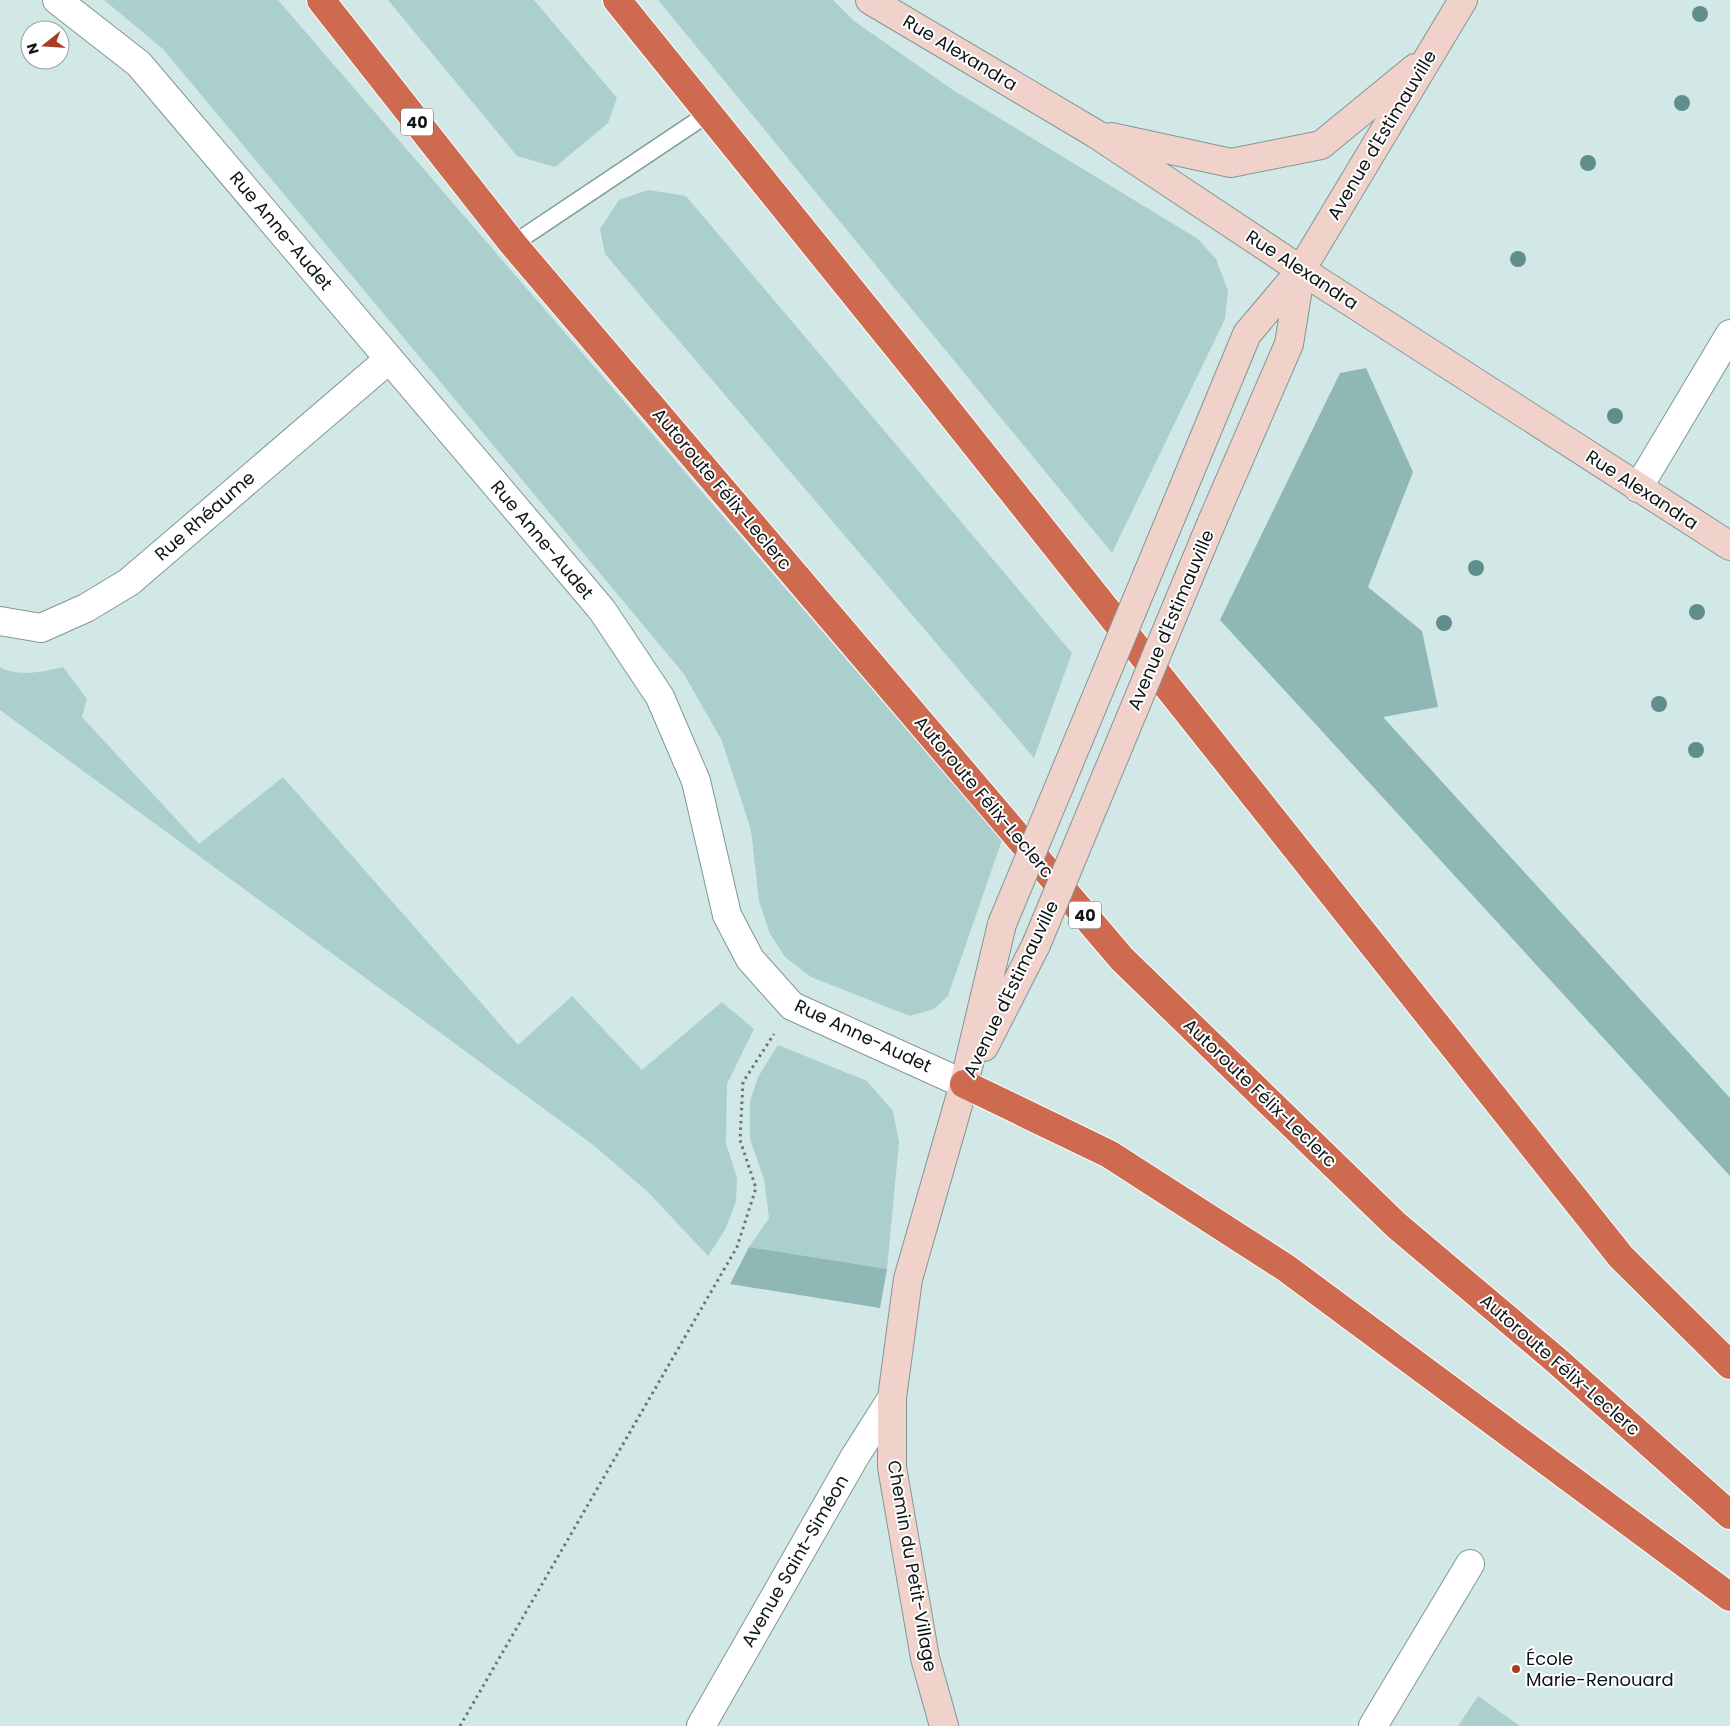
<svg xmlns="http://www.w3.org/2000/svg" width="1730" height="1726" font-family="Poppins,sans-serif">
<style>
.green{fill:#abcfcd}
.forest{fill:#8eb7b5}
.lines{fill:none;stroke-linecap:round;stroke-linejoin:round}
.lane-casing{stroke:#829796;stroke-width:19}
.street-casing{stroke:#829796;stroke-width:30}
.secondary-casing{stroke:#829796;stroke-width:30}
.highway-casing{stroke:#fff;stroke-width:30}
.path{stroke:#687675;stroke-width:3;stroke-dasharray:2.5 4;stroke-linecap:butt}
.lane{stroke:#fff;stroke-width:16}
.street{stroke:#fff;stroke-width:28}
.secondary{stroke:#f0d2ca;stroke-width:28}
.highway{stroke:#cd6a50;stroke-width:28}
.secondary-bridge-casing{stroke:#829796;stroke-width:30;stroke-linecap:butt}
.secondary-bridge{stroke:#f0d2ca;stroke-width:28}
.tree{fill:#608e8d}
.poi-dot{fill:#a73e23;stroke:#fff;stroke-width:2}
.labels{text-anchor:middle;stroke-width:4;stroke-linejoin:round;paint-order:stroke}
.shield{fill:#fff;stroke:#565c5b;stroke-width:1}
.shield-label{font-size:16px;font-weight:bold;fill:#0e1615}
.street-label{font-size:18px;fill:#0e1615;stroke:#fff}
.poi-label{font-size:18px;fill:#0e1615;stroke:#fff;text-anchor:start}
</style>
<rect width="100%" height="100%" fill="#d2e8e7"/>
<!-- green -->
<path class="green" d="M104 0H278L1002 840 948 996 934 1009 910 1016 811 977 785 957 769 932 759 901 751 830 722 741 684 674 163 49Z
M388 0H534L617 98 608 123 555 167 517 156Z
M658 0H833L854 21 953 90 1198 239 1216 259 1228 291 1225 319 1112 553Z
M648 190 686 196 1072 653 1034 758 605 254 600 229 619 200Z
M0 667C17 677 44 672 63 667L87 699 82 717 199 844 283 777 518 1045 572 996 642 1070 722 1002 754 1029 727 1084 726 1143 737 1178 736 1201 725 1230 708 1256 648 1192 592 1144 0 710Z
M778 1045 867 1081 893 1111 899 1142 887 1269 749 1247 769 1218 764 1179 750 1139V1101L758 1077Z
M1478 1696 1520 1726H1458Z"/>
<!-- forest -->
<path class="forest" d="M1366 368 1413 472 1368 587 1422 631 1438 707 1383 717 1730 1098V1176L1220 620 1340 373Z
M749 1247 887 1269 880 1308 730 1284Z"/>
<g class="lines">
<defs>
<path id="lane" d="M513 244 709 113"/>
<path id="street" d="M57 0 139 64 602 610 660 697 696 781 727 915 750 959 792 1006 964 1084
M1638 488 1730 334
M0 621 41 628 86 608 129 582 388 360
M701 1726 854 1458 892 1398
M1373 1726 1470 1564"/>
<path id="secondary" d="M870 0 1096 134 1301 270 1730 546
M1111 137 1231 163 1321 145 1415 68
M1177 503 1247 334 1301 270 1463 0
M1211 524 1289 344 1301 270
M984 1047 1036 945
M944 1726 925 1658 892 1467V1398L908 1279 964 1084 1002 924"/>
<path id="highway" d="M321 0 513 244 1122 959 1396 1225 1556 1360 1730 1515
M617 0 919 374 1621 1257 1730 1365
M964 1084 1109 1154 1286 1268 1730 1597"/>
</defs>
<!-- lane casing -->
<use href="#lane" class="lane-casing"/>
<!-- street casing -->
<use href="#street" class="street-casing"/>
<!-- secondary casing -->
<use href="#secondary" class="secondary-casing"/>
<!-- highway casing -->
<use href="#highway" class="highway-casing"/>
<!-- path -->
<path class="path" d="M460 1726 737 1247 756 1188 740 1140 743 1082 774 1034"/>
<!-- lane -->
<use href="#lane" class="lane"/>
<!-- street -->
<use href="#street" class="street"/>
<!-- secondary -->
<use href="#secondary" class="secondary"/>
<!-- highway -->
<use href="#highway" class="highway"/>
<defs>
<path id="secondary-bridge" d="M1002 924 1177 503
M1036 945 1211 524"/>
</defs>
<!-- secondary-bridge casing -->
<use href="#secondary-bridge" class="secondary-bridge-casing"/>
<!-- secondary-bridge -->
<use href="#secondary-bridge" class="secondary-bridge"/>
</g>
<!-- trees -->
<g class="tree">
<circle cx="1700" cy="14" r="8"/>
<circle cx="1682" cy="103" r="8"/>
<circle cx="1588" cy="163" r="8"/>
<circle cx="1518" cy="259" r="8"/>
<circle cx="1615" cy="416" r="8"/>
<circle cx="1476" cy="568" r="8"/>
<circle cx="1697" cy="612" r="8"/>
<circle cx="1444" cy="623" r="8"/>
<circle cx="1659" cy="704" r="8"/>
<circle cx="1696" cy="750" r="8"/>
</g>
<!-- markers -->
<circle class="poi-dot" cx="1516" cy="1669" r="5"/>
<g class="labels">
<!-- shield labels -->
<g class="shield">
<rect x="401" y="108.5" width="32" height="27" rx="4"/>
<rect x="1069" y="901.5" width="32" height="27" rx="4"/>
</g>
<g class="shield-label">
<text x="417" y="128">40</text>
<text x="1085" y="921">40</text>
</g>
<!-- street labels -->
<g class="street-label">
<text transform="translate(960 53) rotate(31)" y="6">Rue Alexandra</text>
<text transform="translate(1382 135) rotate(-59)" y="6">Avenue d'Estimauville</text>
<text transform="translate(281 231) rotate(50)" y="6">Rue Anne-Audet</text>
<text transform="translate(1302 270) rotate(33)" y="6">Rue Alexandra</text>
<text transform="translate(722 489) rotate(50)" y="6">Autoroute Félix-Leclerc</text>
<text transform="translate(1642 490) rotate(33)" y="6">Rue Alexandra</text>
<text transform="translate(205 516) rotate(-41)" y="6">Rue Rhéaume</text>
<text transform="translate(542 540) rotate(50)" y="6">Rue Anne-Audet</text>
<text transform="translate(1171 620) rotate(-67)" y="6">Avenue d'Estimauville</text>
<text transform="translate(984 797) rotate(50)" y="6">Autoroute Félix-Leclerc</text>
<text transform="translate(1011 989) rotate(-64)" y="6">Avenue d'Estimauville</text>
<text transform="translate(863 1036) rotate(25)" y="6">Rue Anne-Audet</text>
<text transform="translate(1260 1093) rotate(44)" y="6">Autoroute Félix-Leclerc</text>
<text transform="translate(1560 1365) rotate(41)" y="6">Autoroute Félix-Leclerc</text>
<text transform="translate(795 1561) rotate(-60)" y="6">Avenue Saint-Siméon</text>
<text transform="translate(912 1566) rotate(80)" y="6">Chemin du Petit-Village</text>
</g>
<!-- poi labels -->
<g class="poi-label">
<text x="1526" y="1665">École<tspan x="1526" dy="21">Marie-Renouard</tspan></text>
</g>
</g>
<!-- north arrow -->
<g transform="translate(45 45) rotate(253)"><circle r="24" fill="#ffffff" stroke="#9fa2a1"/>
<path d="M0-4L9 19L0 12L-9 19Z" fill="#a73e23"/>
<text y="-8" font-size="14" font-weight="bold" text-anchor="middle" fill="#0e1615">N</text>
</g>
</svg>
